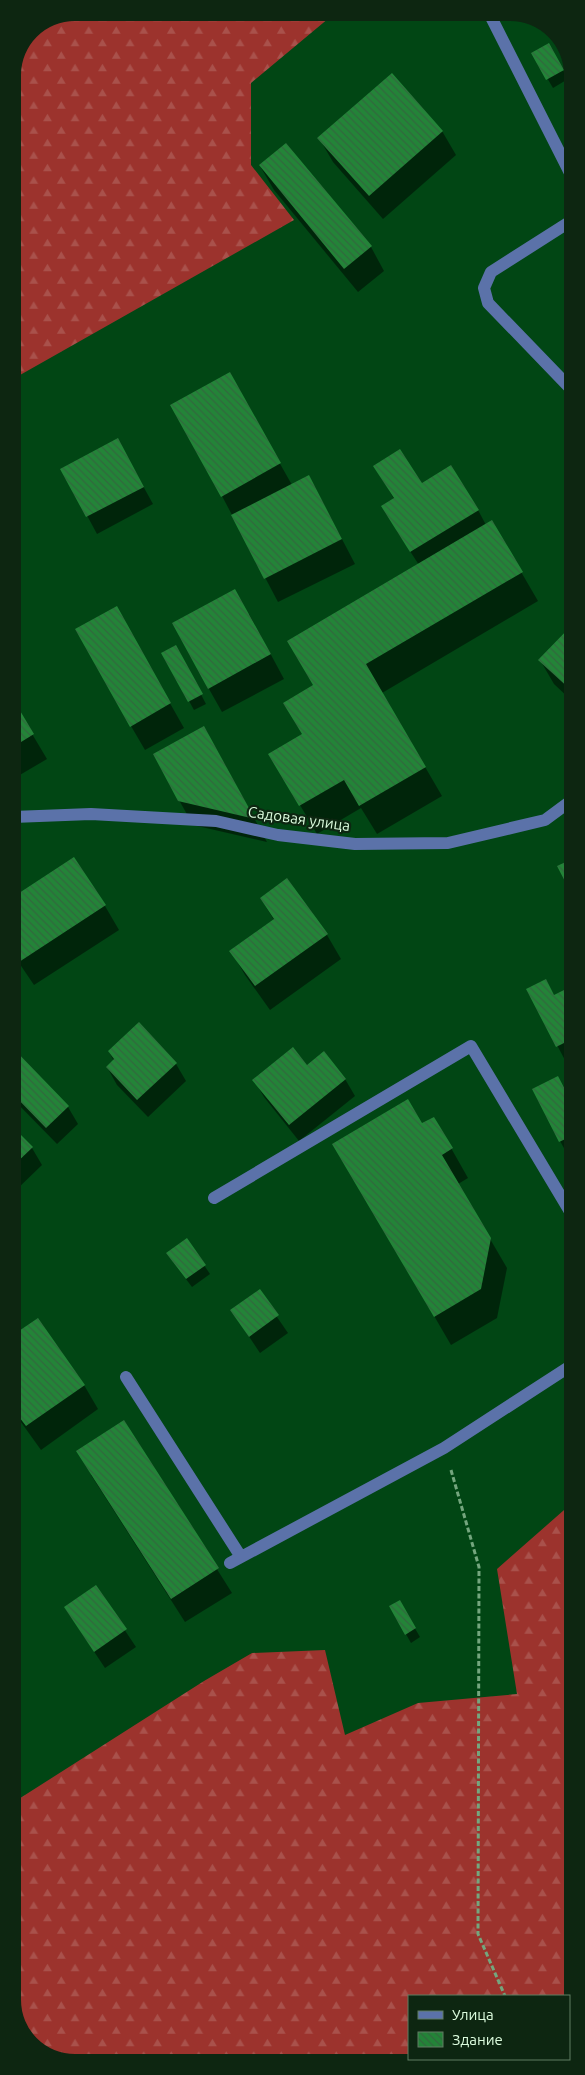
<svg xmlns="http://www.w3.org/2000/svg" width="585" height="2075" font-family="Ubuntu,sans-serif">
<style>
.forest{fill:url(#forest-firs)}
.shadow{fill:#0007}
.building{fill:url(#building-back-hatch)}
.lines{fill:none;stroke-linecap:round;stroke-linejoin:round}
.path{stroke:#74a67e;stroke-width:3;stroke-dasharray:5 2.5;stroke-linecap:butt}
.minor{stroke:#5b72a9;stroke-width:12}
.labels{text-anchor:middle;stroke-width:4.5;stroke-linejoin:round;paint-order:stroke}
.street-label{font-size:15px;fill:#dcfcde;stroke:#0d2611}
</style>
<defs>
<pattern id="forest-firs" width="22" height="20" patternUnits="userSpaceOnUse" patternTransform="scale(1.25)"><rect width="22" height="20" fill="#9c332d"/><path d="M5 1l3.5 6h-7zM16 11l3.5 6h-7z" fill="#a9514b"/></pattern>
<pattern id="building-back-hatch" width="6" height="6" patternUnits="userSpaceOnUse" patternTransform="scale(1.25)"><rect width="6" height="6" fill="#238438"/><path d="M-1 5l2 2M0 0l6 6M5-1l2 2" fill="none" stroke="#32683e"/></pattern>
</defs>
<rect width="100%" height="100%" fill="#014614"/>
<!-- forest -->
<path class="forest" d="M76 13H335L251 83V165L294 220 13 379V75L31 31Z
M572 1503V2000L569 2010V1996H409V2059H526L522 2061 71 2062 34 2047 14 2012V1802L204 1681 252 1653 325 1650 345 1735 418 1703 517 1694 497 1569Z"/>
<!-- shadow -->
<path class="shadow" d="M549 45 568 79 553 88 533 54Z
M442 131 456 155 383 219 333 162 319 138Z
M260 166 371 247 384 271 358 292 274 190Z
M243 398 292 485 309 476 355 564 278 602 222 496Z
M127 457 153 504 97 534 62 469Z
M375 466 478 510 486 525 492 522 538 601 382 693 442 796 377 834 361 808 317 834 270 754 303 735 315 686 419 565 397 531 394 499Z
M116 608 184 728 145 750 131 726Z
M249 614 284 679 222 712 209 689Z
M572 627V701L554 684 540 660Z
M176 647 206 704 194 710 163 654Z
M13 702 47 759 13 779Z
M218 752 267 842 193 825 179 800Z
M287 880 327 935 341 959 270 1010 245 975 231 951 274 920 261 899Z
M13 898 105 906 119 930 34 985 13 954Z
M572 987V1061L567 1064 528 990 554 996Z
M139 1024 176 1064 186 1081 148 1117 117 1085 107 1067 114 1061 109 1052Z
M13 1050 68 1107 78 1124 57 1144 13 1099Z
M307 1067 345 1079 355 1096 299 1141 264 1097 254 1080Z
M534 1089 572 1103V1158L570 1159 560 1141Z
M434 1118 468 1178 458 1184 507 1268 497 1318 451 1345 334 1144 421 1125Z
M13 1129 32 1148 42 1165 13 1193Z
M187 1240 210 1274 192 1287 173 1262Z
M259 1291 288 1333 260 1353 232 1311Z
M13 1337 84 1385 98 1409 41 1450 13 1411Z
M124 1422 232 1593 185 1622 91 1475Z
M96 1587 136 1647 105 1668 65 1608Z
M399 1601 420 1637 411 1643 390 1606Z"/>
<!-- building -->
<path class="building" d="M549 43 564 70 546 80 531 53Z
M392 73 443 131 369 196 317 138Z
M286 143 372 246 344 269 259 165Z
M230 372 281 463 221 497 170 405Z
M118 438 144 487 86 517 60 469Z
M400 449 422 483 451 465 479 510 410 552 381 506 394 498 373 466Z
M309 475 342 539 264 579 231 515Z
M492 520 523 572 366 664 426 767 359 806 344 780 299 806 268 754 302 734 283 703 313 685 287 641Z
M235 589 271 654 208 689 172 623Z
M117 606 171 703 130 727 75 629Z
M572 625V691L538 660Z
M176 645 203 694 188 702 161 653Z
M13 699 34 734 13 747Z
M204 726 255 819 178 801 153 754Z
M74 857 106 905 19 962 13 953V897Z
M572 859V895L557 866Z
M287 878 328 934 255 986 229 951 274 919 260 898Z
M546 979 554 995 572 986V1039L556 1047 526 989Z
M139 1022 177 1063 137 1100 106 1067 114 1059 108 1051Z
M293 1047 307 1065 324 1051 346 1079 289 1125 252 1080Z
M13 1048 69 1106 46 1128 13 1094Z
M558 1076 572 1103V1136L559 1142 532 1089Z
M408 1099 422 1123 434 1117 453 1148 442 1155 491 1238 481 1289 434 1317 332 1144Z
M13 1127 33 1147 13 1166Z
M187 1238 206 1265 186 1279 166 1253Z
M260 1289 279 1315 249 1337 230 1310Z
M38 1318 85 1385 26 1426 13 1409V1335Z
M124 1420 219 1568 171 1599 76 1451Z
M96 1585 127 1629 94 1652 64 1607Z
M400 1600 416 1628 405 1635 389 1606Z"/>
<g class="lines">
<!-- path -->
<path class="path" d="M451 1470 479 1567 478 1934 505 1996"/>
<!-- minor -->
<path class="minor" d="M489 13 571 175
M571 221 491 272 484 288 488 303 571 389
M13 817 91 814 216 821 278 835 355 844 448 843 545 820 572 800
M214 1198 471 1046 572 1215
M126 1377 241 1557
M230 1563 444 1448 572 1365"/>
</g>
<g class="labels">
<!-- street labels -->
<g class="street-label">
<text transform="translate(299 819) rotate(8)" y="5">Садовая улица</text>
</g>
</g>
<!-- crop -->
<path d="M0 0H585V2075H0ZM75 21H510A54 54 0 0 1 564 75V2000A54 54 0 0 1 510 2054H75A54 54 0 0 1 21 2000V75A54 54 0 0 1 75 21Z" fill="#0d2611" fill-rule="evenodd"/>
<!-- legend -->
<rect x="408" y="1995" width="162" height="65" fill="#0d2611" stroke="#607c63"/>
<rect x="418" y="2011" width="25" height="8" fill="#5b72a9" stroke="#607c63"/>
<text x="452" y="2020" font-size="15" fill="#dcfcde">Улица</text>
<rect x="418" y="2032" width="25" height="15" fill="url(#building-back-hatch)" stroke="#607c63"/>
<text x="452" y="2045" font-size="15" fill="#dcfcde">Здание</text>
</svg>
